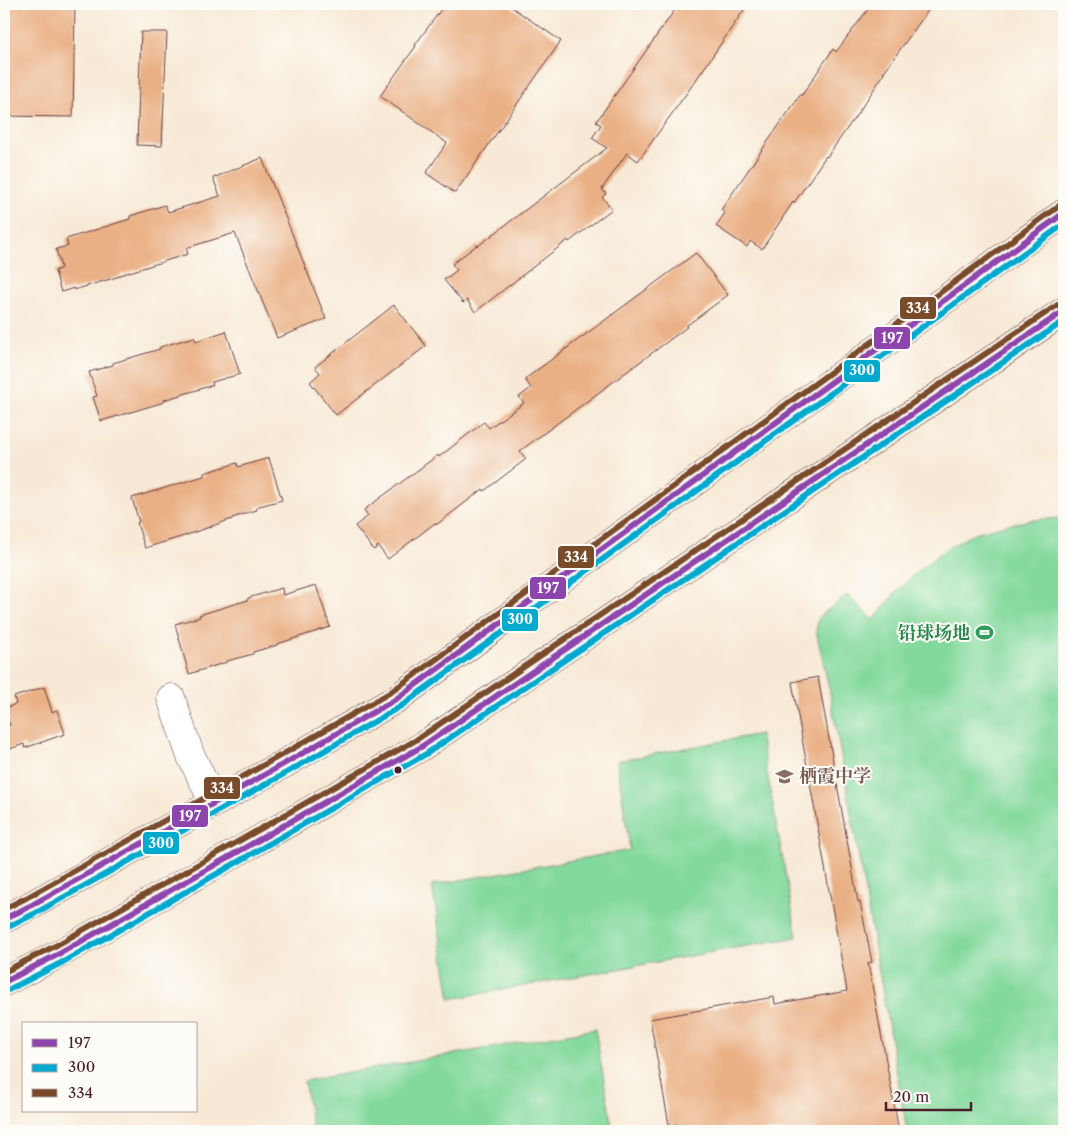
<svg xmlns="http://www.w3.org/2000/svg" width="1068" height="1135" font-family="'Libre Caslon Text','Noto Serif SC',serif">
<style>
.green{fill:#83d99c;stroke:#667c64}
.building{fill:#eab085}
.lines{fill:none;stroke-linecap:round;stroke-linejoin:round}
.street-casing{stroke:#643d44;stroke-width:29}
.secondary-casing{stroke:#643d44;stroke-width:29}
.street{stroke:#fff;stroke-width:28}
.secondary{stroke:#fde5c5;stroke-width:28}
.bus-1-casing{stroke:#fdfcf7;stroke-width:10}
.bus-2-casing{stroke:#fdfcf7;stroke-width:10}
.bus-3-casing{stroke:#fdfcf7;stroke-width:10}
.bus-1{stroke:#8e44ad;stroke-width:6}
.bus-2{stroke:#00a9ce;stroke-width:6}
.bus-3{stroke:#7a4b2a;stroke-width:6}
.bus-dot{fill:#4a1f2b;stroke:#fdfcf7;stroke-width:2}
.labels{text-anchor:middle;stroke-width:4;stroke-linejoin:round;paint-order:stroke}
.leisure-label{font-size:18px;font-weight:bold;fill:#27864d;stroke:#fdfcf7;text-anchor:end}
.education-label{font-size:18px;font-weight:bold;fill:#785e54;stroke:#fdfcf7;text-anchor:start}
.line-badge{stroke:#fdfcf7;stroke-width:2}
.badge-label{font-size:14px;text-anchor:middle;font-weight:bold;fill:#fff}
</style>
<rect width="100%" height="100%" fill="#fdfcf7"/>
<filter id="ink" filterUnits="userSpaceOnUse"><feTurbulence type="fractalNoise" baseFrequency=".02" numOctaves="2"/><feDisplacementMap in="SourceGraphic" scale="10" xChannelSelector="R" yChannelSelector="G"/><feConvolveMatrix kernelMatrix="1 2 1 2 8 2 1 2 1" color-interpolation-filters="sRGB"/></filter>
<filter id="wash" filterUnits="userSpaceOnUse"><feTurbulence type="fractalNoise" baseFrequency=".0096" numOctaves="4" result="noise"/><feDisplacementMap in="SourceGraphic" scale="20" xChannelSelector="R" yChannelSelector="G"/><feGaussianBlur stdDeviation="1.12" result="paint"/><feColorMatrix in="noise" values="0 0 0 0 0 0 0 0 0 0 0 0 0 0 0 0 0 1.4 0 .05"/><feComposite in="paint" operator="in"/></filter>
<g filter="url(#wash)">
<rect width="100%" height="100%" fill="#f7e9d5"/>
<!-- green -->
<path class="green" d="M1060 518H1064V1131H907L830 693 816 630 819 617 847 595 874 620 896 592 919 570 946 549 975 533 1001 526 1031 520Z
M760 734 797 937 450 999 432 885 630 850 617 761Z
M595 1029 613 1131H313L304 1081Z"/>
<g id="blocks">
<!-- building -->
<path class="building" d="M4 4H75L73 117 4 116Z
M445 4H507L561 41 455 193 426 173 447 143 380 96 416 46 415 45Z
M679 4H748L696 80 638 161 627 153 602 189 606 194 602 197 612 209 569 242 568 240 475 312 467 300 463 303 444 280 457 270 452 264 477 245 478 246 607 148 592 138 601 125 596 122Z
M872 4H933L883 73 884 74 860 110 827 157 826 156 794 203 793 202 762 249 750 241 747 247 716 226 725 213 721 210 768 141 801 94 802 95 833 49 836 52Z
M141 32H167L162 146 137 145Z
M262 158 326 319 277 338 235 233 186 248 188 254 120 275V276L74 290V288L61 292 55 271 61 268 56 249 68 246 66 239 130 219V216L165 205 168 212 220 196 213 178Z
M696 253 728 295 686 326 687 327 520 451 526 459 484 491 483 489 436 525 435 523 388 559 378 546 374 550 355 526 368 516 364 510 438 455 439 457 484 422 489 428 524 403 519 397 531 388 525 379Z
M394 305 426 346 336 415 310 382 320 373 315 367Z
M226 331 240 374 212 382 213 385 164 400V402L101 421 93 397 97 396 89 372 113 365V363L160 349V347L194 337 196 341Z
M269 458 282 500 256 507 257 510 232 518V519L184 536 145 548 137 523 139 522 132 498 204 476V473L237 463 238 467Z
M316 585 330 627 277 644V645L253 652V654L227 661V662L189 674 175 624 200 617 199 615 248 600V598L282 588 283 595Z
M818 677 858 902H860L872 962 868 963 899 1131H678L677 1124 669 1125 650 1019 774 997 775 1004 847 991 792 682Z
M44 687 52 712 57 710 65 734 25 748 24 744 4 751V727L10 725 5 708 16 704 14 697Z"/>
</g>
</g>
<g filter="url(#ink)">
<use href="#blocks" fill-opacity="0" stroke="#643d44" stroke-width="1"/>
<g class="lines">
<defs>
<path id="street" d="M171 698 190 754 214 803"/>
<path id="secondary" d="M4 919 30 906 289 761 396 699 1064 213
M4 982 59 954 421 747 1064 311"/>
</defs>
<!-- street casing -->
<use href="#street" class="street-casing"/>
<!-- secondary casing -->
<use href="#secondary" class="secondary-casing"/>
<!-- street -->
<use href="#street" class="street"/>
<!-- secondary -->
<use href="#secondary" class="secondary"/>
<defs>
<path id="bus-1" d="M4 919 30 906 289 761 396 699 1064 213
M4 982 59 954 421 747 1064 311"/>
<path id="bus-2" d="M8 927 34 914 293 769 401 706 1064 224
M8 990 63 962 426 754 1064 321"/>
<path id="bus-3" d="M4 909 26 898 285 753 391 692 1059 206
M4 972 55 946 416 740 1059 304"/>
</defs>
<!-- bus-1 casing -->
<use href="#bus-1" class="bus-1-casing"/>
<!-- bus-2 casing -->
<use href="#bus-2" class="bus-2-casing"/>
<!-- bus-3 casing -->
<use href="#bus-3" class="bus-3-casing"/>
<!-- bus-1 -->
<use href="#bus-1" class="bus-1"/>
<!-- bus-2 -->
<use href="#bus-2" class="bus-2"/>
<!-- bus-3 -->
<use href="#bus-3" class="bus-3"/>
</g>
</g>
<!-- icons -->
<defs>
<symbol id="stadium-bare" viewBox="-9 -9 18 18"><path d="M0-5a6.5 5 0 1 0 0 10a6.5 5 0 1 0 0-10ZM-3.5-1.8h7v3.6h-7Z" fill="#2e9e5b" stroke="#fdfcf7" stroke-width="2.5" paint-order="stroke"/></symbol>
<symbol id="school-bare" viewBox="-9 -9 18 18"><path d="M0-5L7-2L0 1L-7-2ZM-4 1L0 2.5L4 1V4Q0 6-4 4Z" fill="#8d6e63" stroke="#fdfcf7" stroke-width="2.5" paint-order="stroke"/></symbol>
</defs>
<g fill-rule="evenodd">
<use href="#stadium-bare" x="972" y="620" width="25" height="25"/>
<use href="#school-bare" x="772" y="764" width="25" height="25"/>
</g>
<!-- markers -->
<circle class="bus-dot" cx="398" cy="770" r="4.5"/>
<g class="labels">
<!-- leisure labels -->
<g class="leisure-label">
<text x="970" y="639">铅球场地</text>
</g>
<!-- education labels -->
<g class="education-label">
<text x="799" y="782">栖霞中学</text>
</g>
</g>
<g class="line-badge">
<rect x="899" y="296" width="38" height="24" rx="5" fill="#7a4b2a"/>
<rect x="873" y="326" width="38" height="24" rx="5" fill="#8e44ad"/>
<rect x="843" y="359" width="38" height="24" rx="5" fill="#00a9ce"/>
<rect x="557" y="545" width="38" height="24" rx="5" fill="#7a4b2a"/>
<rect x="529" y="576" width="38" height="24" rx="5" fill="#8e44ad"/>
<rect x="501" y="608" width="38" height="24" rx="5" fill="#00a9ce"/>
<rect x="203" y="776" width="38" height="24" rx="5" fill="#7a4b2a"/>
<rect x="171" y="804" width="38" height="24" rx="5" fill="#8e44ad"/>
<rect x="142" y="831" width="38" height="24" rx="5" fill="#00a9ce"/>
</g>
<g class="badge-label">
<text x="918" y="313">334</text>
<text x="892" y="343">197</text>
<text x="862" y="375">300</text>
<text x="576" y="562">334</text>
<text x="548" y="593">197</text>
<text x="520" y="624">300</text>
<text x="222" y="793">334</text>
<text x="190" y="821">197</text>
<text x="161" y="848">300</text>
</g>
<!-- margin -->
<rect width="1068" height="1135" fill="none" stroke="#fdfcf7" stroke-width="20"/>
<!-- legend -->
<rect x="22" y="1022" width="175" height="90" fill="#fdfcf7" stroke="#b5a4a5"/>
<rect x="32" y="1039" width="25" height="8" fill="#8e44ad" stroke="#b5a4a5"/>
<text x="68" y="1048" font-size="15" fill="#4a1f2b">197</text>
<rect x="32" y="1064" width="25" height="8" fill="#00a9ce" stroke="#b5a4a5"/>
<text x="68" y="1072" font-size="15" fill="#4a1f2b">300</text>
<rect x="32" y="1089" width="25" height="8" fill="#7a4b2a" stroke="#b5a4a5"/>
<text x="68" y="1098" font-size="15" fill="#4a1f2b">334</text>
<!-- scale -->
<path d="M886 1102v8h85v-8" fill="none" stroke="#4a1f2b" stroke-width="2.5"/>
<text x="893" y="1102" font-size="15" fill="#4a1f2b" stroke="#fdfcf7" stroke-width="4" paint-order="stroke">20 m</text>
</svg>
